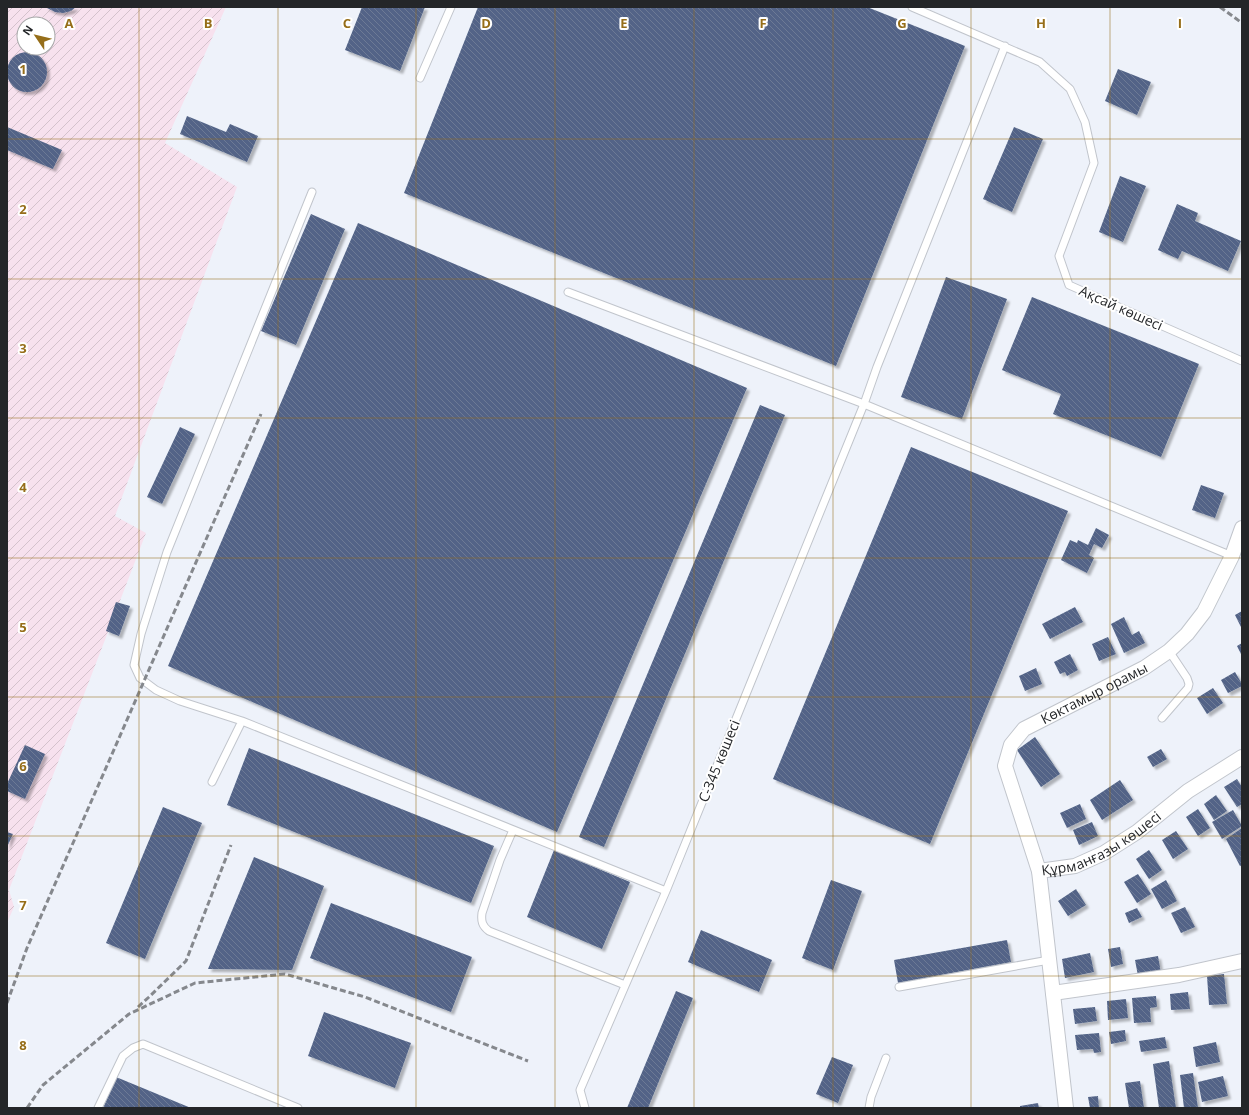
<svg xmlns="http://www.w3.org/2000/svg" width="1249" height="1115" font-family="'Open Sans',sans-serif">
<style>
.industrial{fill:url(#industrial-furrows);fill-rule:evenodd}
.building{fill:url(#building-back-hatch);filter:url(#shadow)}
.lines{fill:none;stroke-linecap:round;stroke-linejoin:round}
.lane-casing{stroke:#c1c5cc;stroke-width:9}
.street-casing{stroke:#c1c5cc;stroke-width:16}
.lane{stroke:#fff;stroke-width:7}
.street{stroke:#fff;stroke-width:14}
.rail{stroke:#85888d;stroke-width:3;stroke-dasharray:6 3;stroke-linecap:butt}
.grid{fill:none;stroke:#966e19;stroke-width:1;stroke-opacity:0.55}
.labels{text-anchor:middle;stroke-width:4;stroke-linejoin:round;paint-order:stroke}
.street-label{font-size:14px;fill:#242629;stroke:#fff}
.grid-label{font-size:13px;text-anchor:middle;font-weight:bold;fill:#966e19;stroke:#fff;stroke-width:4;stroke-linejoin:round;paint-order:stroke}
</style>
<defs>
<pattern id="industrial-furrows" width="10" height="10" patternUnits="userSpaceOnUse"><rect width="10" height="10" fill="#f7e1ee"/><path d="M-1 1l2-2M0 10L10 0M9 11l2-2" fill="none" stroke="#d4c1cc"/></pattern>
<pattern id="building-back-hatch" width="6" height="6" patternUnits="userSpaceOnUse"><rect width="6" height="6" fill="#526487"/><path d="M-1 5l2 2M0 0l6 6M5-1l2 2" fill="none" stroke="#6d7a95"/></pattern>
<filter id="shadow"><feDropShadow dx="3" dy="3" stdDeviation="1" flood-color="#0004"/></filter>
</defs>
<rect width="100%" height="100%" fill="#eef2fa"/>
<!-- industrial -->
<path class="industrial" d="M7 7H226L165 143 237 187 115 516 146 533 9 890 14 907 7 923ZM24 24H48V48H24Z"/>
<!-- building -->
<path class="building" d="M45 7H76L71 11 63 13 55 12Z
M362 7H425L400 71 345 50Z
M478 7H867L965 46 836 366 404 193Z
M7 72a20 20 0 1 1 40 0a20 20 0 1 1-40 0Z
M1118 69 1151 82 1137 115 1105 101Z
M187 116 226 132 230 124 258 136 247 162 180 134Z
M7 127 62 150 53 169 7 150Z
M1014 127 1043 139 1012 212 983 199Z
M1120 176 1146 186 1123 242 1099 232Z
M1177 204 1198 213 1195 221 1241 241 1228 271 1182 251 1178 259 1158 250Z
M311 214 345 229 296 345 261 331Z
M358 223 747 388 557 832 168 666Z
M946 277 1007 299 962 419 901 397Z
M1032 297 1199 364 1161 457 1053 414 1061 394 1002 370Z
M760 405 785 415 604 847 579 837Z
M180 427 195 434 162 504 147 497Z
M911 447 1068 511 930 844 773 779Z
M1201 485 1224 493 1215 518 1192 510Z
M1096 528 1109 535 1102 548 1094 544 1089 555 1094 558 1087 573 1061 560 1070 540 1077 543 1078 540 1088 545Z
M116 602 130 606 119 636 106 631Z
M1075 607 1083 622 1050 639 1042 624Z
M1242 611V629L1235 615Z
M1124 617 1132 635 1139 631 1145 643 1124 653 1111 624Z
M1108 637 1116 654 1099 661 1092 644Z
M1242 643V656L1237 646Z
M1070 654 1078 670 1067 676 1065 672 1060 674 1054 662Z
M1036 668 1042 684 1025 691 1019 676Z
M1235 672 1242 684V686L1228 693 1221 680Z
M1213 688 1223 703 1207 714 1197 698Z
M1035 737 1060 774 1041 787 1017 750Z
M25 745 45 754 25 799 7 791V784Z
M249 748 494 846 471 903 227 805Z
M1161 749 1167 759 1153 767 1147 757Z
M1237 779 1242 787V804L1237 807 1224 787Z
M1120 780 1133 800 1102 820 1090 800Z
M1216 795 1227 811 1214 820 1204 804Z
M1080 804 1086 819 1067 828 1060 813Z
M163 807 202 823 145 959 106 943Z
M1198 809 1210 828 1198 836 1186 817Z
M1233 810 1242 826 1222 839 1212 822Z
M1092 822 1098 836 1079 845 1073 830Z
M1242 828V865L1240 866 1226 839Z
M1176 831 1188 849 1173 859 1162 840Z
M7 832 13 834 7 847Z
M554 850 630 882 602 949 527 917Z
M1149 850 1162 870 1149 879 1136 859Z
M254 857 324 886 292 970 208 969Z
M1138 874 1151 894 1137 903 1124 882Z
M831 880 862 891 833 970 802 958Z
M1166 880 1177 901 1162 909 1151 889Z
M1076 889 1086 905 1068 916 1058 901Z
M331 903 472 957 451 1012 310 958Z
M1185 907 1195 927 1181 933 1171 913Z
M1137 908 1142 917 1129 923 1125 913Z
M701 930 772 960 759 992 688 962Z
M1007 940 1011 962 898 983 894 960Z
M1120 947 1123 964 1111 967 1108 949Z
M1090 953 1094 972 1065 978 1062 959Z
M1158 956 1161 973 1138 976 1135 960Z
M1224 974 1227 1004 1209 1005 1207 976Z
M676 991 693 998 648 1108H627Z
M1188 992 1190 1009 1171 1010 1170 994Z
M1156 996 1157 1007 1150 1008 1151 1022 1134 1023 1132 998Z
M1126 999 1128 1018 1108 1020 1107 1001Z
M1095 1007 1097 1021 1075 1024 1073 1009Z
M324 1012 411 1043 395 1088 308 1056Z
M1125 1030 1126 1041 1111 1044 1109 1032Z
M1099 1033 1101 1052 1094 1053 1093 1049 1077 1050 1075 1035Z
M1165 1037 1167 1048 1141 1052 1139 1041Z
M1216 1042 1220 1062 1196 1067 1193 1047Z
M832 1057 853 1065 838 1103 816 1094Z
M1169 1061 1176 1108H1159L1153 1064Z
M1193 1073 1198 1108H1184L1180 1075Z
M1223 1076 1228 1096 1202 1102 1198 1082Z
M116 1077 191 1108H103Z
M1140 1081 1144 1108H1129L1125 1083Z
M1098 1096 1099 1108H1090L1088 1097Z
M1038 1103 1039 1108H1020V1106Z"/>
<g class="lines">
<defs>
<path id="lane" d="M912 7 1040 62 1070 89 1085 122 1094 163 1059 256 1069 285 1242 361
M420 78 451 7
M568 292C666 330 766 366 864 404L877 367 1005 46
M1162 718 1188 688 1189 684 1187 678 1169 651
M242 721 180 701 156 690 140 678 134 665 141 634 167 552 312 192
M212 782 242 721 666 891
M513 830 500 860 482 913C481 921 482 926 489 931L625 985
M899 987 1049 960
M98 1108 123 1056 133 1048 143 1044 298 1108
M585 1108 580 1090 666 891 864 404 1232 556
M869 1108 871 1097 886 1058"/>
<g id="street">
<path id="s1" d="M1039 871 1075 866 1104 853 1137 832 1188 791 1242 757"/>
<path d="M1053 993 1179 975 1242 961"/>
<path id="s2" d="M1066 1108 1039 871 1005 766 1011 745 1024 729 1144 668 1169 651 1187 634 1204 612 1232 556 1242 528"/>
</g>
</defs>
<!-- lane casing -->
<use href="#lane" class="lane-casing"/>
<!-- street casing -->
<use href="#street" class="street-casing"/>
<!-- lane -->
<use href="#lane" class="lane"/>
<!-- street -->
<use href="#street" class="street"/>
<!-- rail -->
<path class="rail" d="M1220 7 1242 23
M7 1003 27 948 261 414
M138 1007 149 997 186 961 231 845
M27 1108 43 1085 129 1014 195 983 285 974 365 997 528 1061"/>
</g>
<!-- grid -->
<path class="grid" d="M139 7V1108M278 7V1108M416 7V1108M555 7V1108M694 7V1108M833 7V1108M971 7V1108M1110 7V1108M7 139H1242M7 279H1242M7 418H1242M7 558H1242M7 697H1242M7 836H1242M7 976H1242"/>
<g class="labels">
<!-- street labels -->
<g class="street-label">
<text transform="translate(1121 308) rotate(24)" y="5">Ақсай көшесі</text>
<text dy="5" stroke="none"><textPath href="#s2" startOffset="470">Көктамыр орамы</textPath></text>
<text transform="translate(719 761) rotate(-68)" y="5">С-345 көшесі</text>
<text dy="5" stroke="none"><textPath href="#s1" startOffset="69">Құрманғазы көшесі</textPath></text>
</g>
</g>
<g class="grid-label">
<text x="69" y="28">A</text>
<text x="208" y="28">B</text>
<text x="347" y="28">C</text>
<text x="486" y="28">D</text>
<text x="624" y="28">E</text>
<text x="763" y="28">F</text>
<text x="902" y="28">G</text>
<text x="1041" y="28">H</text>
<text x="1180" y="28">I</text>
<text x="23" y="74">1</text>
<text x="23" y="214">2</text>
<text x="23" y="353">3</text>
<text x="23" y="492">4</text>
<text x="23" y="632">5</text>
<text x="23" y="771">6</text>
<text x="23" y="910">7</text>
<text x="23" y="1050">8</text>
</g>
<!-- border -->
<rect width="1249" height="1115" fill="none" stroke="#242629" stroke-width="16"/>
<!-- north arrow -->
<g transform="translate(36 36) rotate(305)"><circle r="19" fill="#ffffff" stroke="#a7a8a9"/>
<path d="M0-3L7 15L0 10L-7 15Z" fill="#966e19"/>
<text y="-6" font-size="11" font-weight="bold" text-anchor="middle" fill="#242629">N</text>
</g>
</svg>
